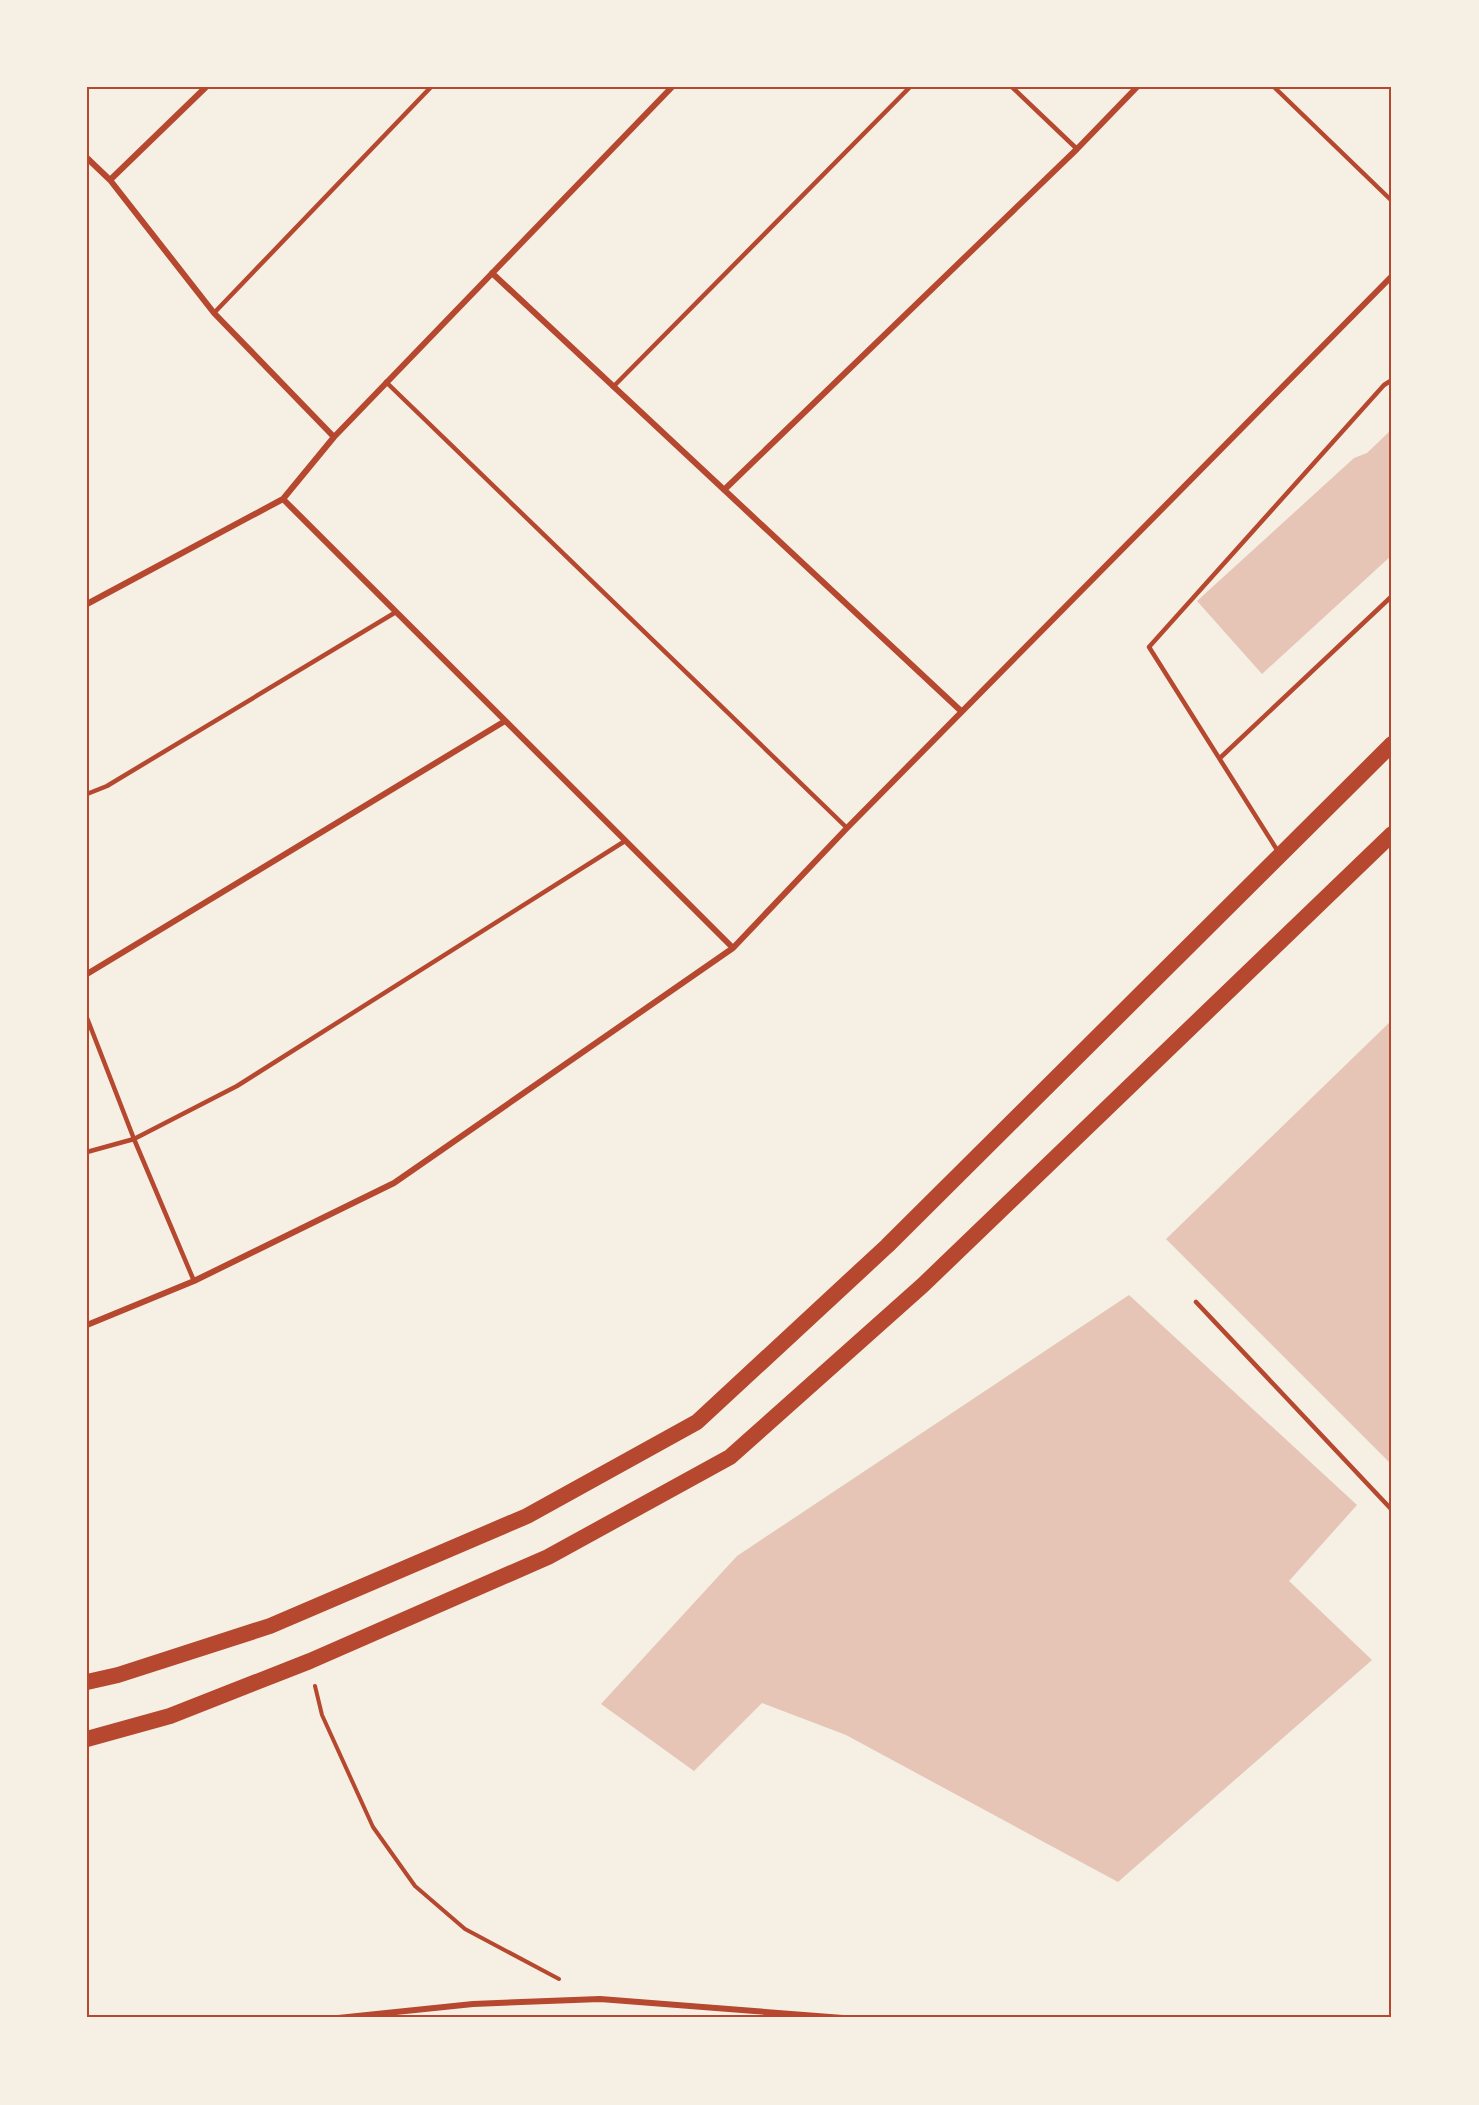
<svg xmlns="http://www.w3.org/2000/svg" width="1479" height="2105" font-family="'Zilla Slab',serif">
<style>
.building{fill:#e6c5b7}
.lines{fill:none;stroke-linecap:round;stroke-linejoin:round}
.path{stroke:#b5482f;stroke-width:4}
.service{stroke:#b5482f;stroke-width:4.5}
.minor{stroke:#b5482f;stroke-width:6}
.trunk{stroke:#b5482f;stroke-width:16}
.neatline{fill:none;stroke:#b5482f;stroke-width:2}
</style>
<rect width="100%" height="100%" fill="#f6efe4"/>
<!-- building -->
<path class="building" d="M1392 429V555L1262 674 1197 601 1354 458 1367 453Z
M1392 1020V1465L1166 1239Z
M1129 1295 1357 1505 1289 1581 1372 1660 1118 1882 846 1735 762 1703 694 1771 601 1704 737 1556Z"/>
<g class="lines">
<!-- path -->
<path class="path" d="M315 1686 322 1715 373 1827 415 1886 465 1929 559 1979"/>
<!-- service -->
<path class="service" d="M1012 87 1077 149
M1274 87 1392 201
M214 313 431 87
M386 382 847 828
M613 387 910 87
M1220 758 1392 596
M87 794 107 786 396 612
M1279 853 1149 647 1384 385 1392 380
M87 1018 134 1139 194 1281
M87 1152 134 1139 237 1086 625 841
M1196 1302 1392 1510"/>
<!-- minor -->
<path class="minor" d="M87 158 110 180 214 313 334 437
M110 180 206 87
M492 273 961 711
M724 490 1077 149 1137 87
M283 499 733 948
M87 604 283 499 334 437 672 87
M87 974 505 721
M87 1325 194 1281 394 1183 733 948 847 828 1392 276
M338 2018 473 2004 600 1999 843 2018"/>
<!-- trunk -->
<path class="trunk" d="M87 1682 118 1675 270 1626 527 1516 697 1422 887 1246 1392 744
M87 1739 170 1716 310 1661 548 1557 730 1457 923 1285 1392 834"/>
</g>
<!-- border -->
<rect width="1479" height="2105" fill="none" stroke="#f6efe4" stroke-width="177"/>
<rect x="88" y="88" width="1302" height="1928" class="neatline"/>
</svg>
